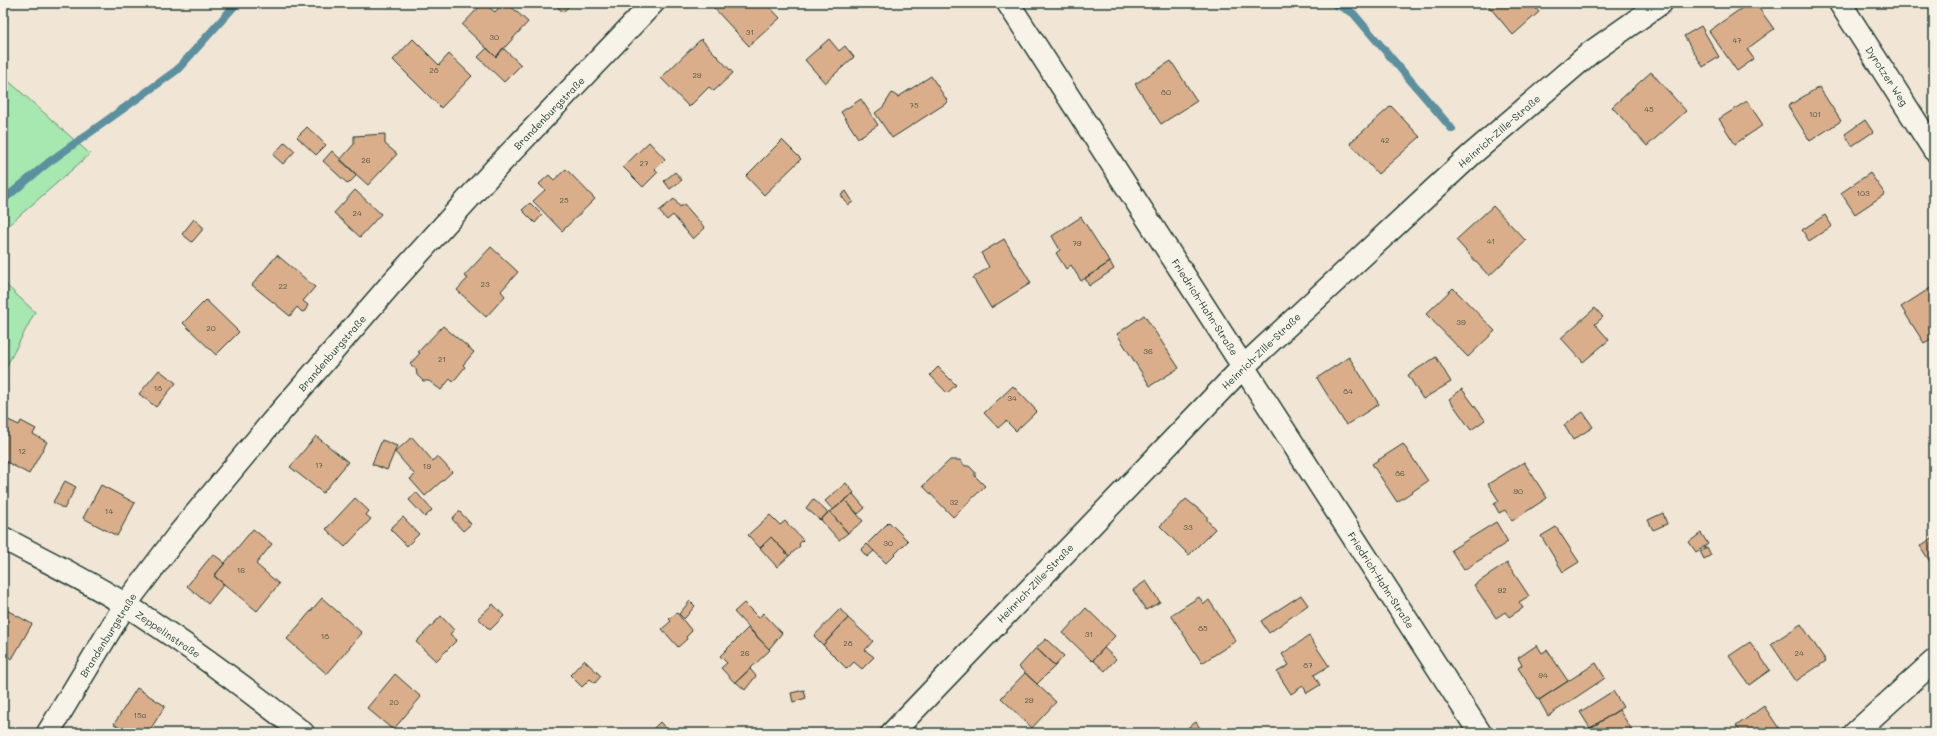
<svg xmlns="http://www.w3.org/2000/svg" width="1937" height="736" font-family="Mali,sans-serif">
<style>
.green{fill:#a7e7b0;stroke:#639272}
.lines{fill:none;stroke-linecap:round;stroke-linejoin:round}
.stream{stroke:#5c909f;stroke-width:8}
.building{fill:#daae8b;stroke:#1f3d34}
.minor-casing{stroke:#1f3d34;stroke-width:25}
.minor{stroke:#f7f3e8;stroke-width:22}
.labels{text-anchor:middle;stroke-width:4;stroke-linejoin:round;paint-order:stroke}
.number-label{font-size:8px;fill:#4e594a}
.street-label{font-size:10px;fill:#1f3d34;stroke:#f7f3e8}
</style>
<rect width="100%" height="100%" fill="#f1e5d5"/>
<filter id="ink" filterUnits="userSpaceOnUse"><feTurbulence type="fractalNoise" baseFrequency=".025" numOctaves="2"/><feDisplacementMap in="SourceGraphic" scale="8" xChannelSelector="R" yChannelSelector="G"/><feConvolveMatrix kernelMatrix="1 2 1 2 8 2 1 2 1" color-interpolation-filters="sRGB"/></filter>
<g filter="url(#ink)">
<!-- green -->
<path class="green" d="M3 76 90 154 3 230Z
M3 282 35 312 3 373Z"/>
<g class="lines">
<!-- stream -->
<path class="stream" d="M1333 3 1353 13 1452 129
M3 200 49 162 177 70 237 3"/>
</g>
<!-- building -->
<path class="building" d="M483 3 495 12 503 3H507L528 22 496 57 462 25Z
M553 3H572L563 12Z
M720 3H766L780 18 749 46 714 8Z
M1486 3H1531L1539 12 1513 35Z
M1749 3H1755L1774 29 1747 49 1754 59 1737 71 1709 31Z
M1701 26 1719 57 1703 67 1684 36Z
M413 39 439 65 449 54 472 76 441 108 393 60Z
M701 39 733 73 714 91 709 87 689 107 661 78Z
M829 39 839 51 845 46 854 57 825 83 805 60Z
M487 48 496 57 503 48 521 65 504 82 478 57Z
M1171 61 1197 101 1161 124 1135 84Z
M1651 72 1686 111 1647 146 1612 107Z
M931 76 948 102 892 138 875 113 883 107 892 93 898 97Z
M1819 87 1841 121 1810 141 1788 106Z
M861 99 878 125 858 138 841 112Z
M1747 101 1763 125 1735 144 1719 119Z
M1391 106 1420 137 1378 174 1350 143Z
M1865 120 1873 132 1852 146 1845 134Z
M307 127 326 145 316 155 297 137Z
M385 134V144L397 154 368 185 340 160 354 144V136Z
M782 140 801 159 764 195 746 176Z
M285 142 295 151 283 164 273 155Z
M649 142 665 159 655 169 658 172 643 187 623 167Z
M332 151 357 175 348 184 323 161Z
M566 169 595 199 562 231 533 201 545 190 539 184 549 175 554 180Z
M675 172 682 180 670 189 664 181Z
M1870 173 1885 194 1855 214 1841 193Z
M355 190 381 214 360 237 334 213Z
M846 191 853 202 848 205 841 195Z
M674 199 680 207 684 204 705 228 693 239 673 215 667 220 659 211Z
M530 203 542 215 535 223 522 210Z
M1493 206 1526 241 1489 276 1456 240Z
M1825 215 1832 226 1809 241 1802 230Z
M1081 217 1110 262 1081 281 1071 265 1066 269 1056 253 1060 250 1052 236Z
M194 219 204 228 192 242 182 234Z
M1004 239 1031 283 991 308 973 278 989 267 981 253Z
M491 247 518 272 501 291 505 296 486 317 457 290 468 278 464 276Z
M277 255 315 287 303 301 308 305 305 311 302 312 297 307 290 316 252 285Z
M1110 262 1114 269 1089 286 1085 278Z
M1932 287 1934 290V337L1924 343 1901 307Z
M1453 288 1495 331 1468 357 1426 314Z
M206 300 239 332 216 355 183 323Z
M1595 308 1603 317 1595 324 1609 340 1583 362 1561 338Z
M1144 315 1179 368 1150 386 1117 334Z
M443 326 474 352 463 365 465 367 453 382 450 379 441 390 429 381H423L417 375 416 369 410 364 420 353 418 352Z
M1349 357 1379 404 1346 425 1317 378Z
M1436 357 1451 382 1423 399 1408 375Z
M938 367 956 385 947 393 930 375Z
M159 370 176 383 156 407 139 394Z
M1013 386 1037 411 1016 431 1006 421 998 428 984 413Z
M1462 389 1485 420 1471 430 1449 399Z
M1583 412 1593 427 1573 440 1564 425Z
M4 418 19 425 21 421 36 429 33 434 47 442 29 474 3 460Z
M316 436 348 462 323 493 290 467Z
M412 437 433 461 437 456 452 472 425 496 410 479 415 475 395 452Z
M382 440 397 446 387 470 372 464Z
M1403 444 1428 481 1397 502 1372 464Z
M950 460H960L965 466H969L975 472V476L985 486 953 517 923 486Z
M1524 462 1547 498 1512 521 1505 510 1499 513 1494 504 1499 501 1488 484Z
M65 481 76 487 64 509 53 502Z
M846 483 854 493 833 510 825 501Z
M101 485 135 503 117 536 83 518Z
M416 492 432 510 425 517 409 500Z
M853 494 865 508 858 514 845 500Z
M355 498 369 511 366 515 371 519 345 547 326 529Z
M813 499 828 513 820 520 806 508Z
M1186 499 1207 516V520L1215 529 1189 555 1160 526Z
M845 500 863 521 848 533 830 512Z
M459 511 471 524 463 531 452 519Z
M829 511 848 533 839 540 821 520Z
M1663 513 1667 524 1653 530 1648 520Z
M770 515 780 525 785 521 803 540 799 544 800 546 789 556 771 537 760 548 748 535Z
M403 517 419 534 407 546 390 529Z
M889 522 908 541 886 563 867 544Z
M1496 522 1508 542 1464 570 1451 550Z
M1556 527 1579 562 1563 572 1541 536Z
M253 529 272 544 256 564 279 584 257 611 214 576Z
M1701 533 1708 544 1696 552 1689 542Z
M771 537 789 556 777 567 760 548Z
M1934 537V568L1920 546Z
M867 544 874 551 867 557 861 550Z
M1707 547 1711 555 1704 559 1700 551Z
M213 554 225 563 214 576 224 584 208 604 187 586Z
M1507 563 1529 596 1519 602 1523 608 1509 617 1505 612 1496 618 1474 585Z
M1146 581 1160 602 1146 610 1133 590Z
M1301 595 1308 605 1269 633 1261 621Z
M1199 597 1204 604 1209 600 1236 641 1202 663 1171 615Z
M322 598 362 633 327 674 287 639Z
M690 601 695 606 684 619 679 614Z
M744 603 759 618 763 613 782 633 769 649 734 612Z
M493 604 504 616 490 630 478 618Z
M3 608 32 624 12 659 3 654Z
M1086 608 1115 636 1092 661 1063 633Z
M840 609 848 618 823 645 814 636Z
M677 613 692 631 686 637 687 639 678 647 662 629 671 621 669 619Z
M441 616 454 630 450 634 457 640 436 661 416 642Z
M848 618 873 641 865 650 874 657 862 669 854 662 847 669 823 645Z
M1801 624 1826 661 1796 681 1771 644Z
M748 628 770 650 735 683 721 668 727 663 720 656Z
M1309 636 1329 666 1314 675 1320 685 1307 693 1303 686 1291 694 1277 672 1289 665 1282 654Z
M1046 639 1064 656 1055 666 1036 648Z
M1750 642 1770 670 1749 685 1729 656Z
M1537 645 1542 653 1547 650 1568 681 1539 700 1518 668 1522 665 1518 658Z
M1036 648 1055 666 1037 684 1019 667Z
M1104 648 1116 659 1105 671 1093 660Z
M584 660 601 676 595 683 590 679 582 687 570 675Z
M1596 663 1605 678 1548 716 1539 700Z
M750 669 756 676 745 690 736 682Z
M1025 673 1056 702 1032 728 1001 698Z
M395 674 421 697 393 730 367 708Z
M137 688 165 706 148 733H128L114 724Z
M804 690 806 698 793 702 791 693Z
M1613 691 1623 707 1590 728 1580 712Z
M1764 706 1782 733H1741L1736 726Z
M1619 710 1634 733H1588L1586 731Z
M660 722 670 733H651L650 732Z
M1196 722 1203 733H1180Z"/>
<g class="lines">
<defs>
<path id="minor" d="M1008 3 1480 733
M1840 3 1934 150
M3 538C44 560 86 580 126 605 187 644 246 688 303 733
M48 733 125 605 178 535 271 423 391 284 497 167 653 3
M892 733 1243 367 1471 155 1590 53 1661 3
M1855 733 1934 661"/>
</defs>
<!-- minor casing -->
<use href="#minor" class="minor-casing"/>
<!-- minor -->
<use href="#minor" class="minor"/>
</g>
</g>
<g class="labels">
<!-- number labels -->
<g class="number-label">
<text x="750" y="35">31</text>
<text x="494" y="40">30</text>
<text x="1737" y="43">47</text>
<text x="434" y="73">28</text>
<text x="697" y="78">29</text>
<text x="1166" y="95">80</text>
<text x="914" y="108">75</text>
<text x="1649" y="112">45</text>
<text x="1815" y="117">101</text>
<text x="1385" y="143">42</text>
<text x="366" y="163">26</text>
<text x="644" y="166">27</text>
<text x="1863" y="196">103</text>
<text x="564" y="203">25</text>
<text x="357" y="216">24</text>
<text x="1491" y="244">41</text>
<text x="1077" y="246">79</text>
<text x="485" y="287">23</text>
<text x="283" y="289">22</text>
<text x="1461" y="325">39</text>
<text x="211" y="331">20</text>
<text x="1148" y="354">36</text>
<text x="442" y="362">21</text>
<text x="158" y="391">18</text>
<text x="1348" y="394">84</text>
<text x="1012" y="401">34</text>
<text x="22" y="454">12</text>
<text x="319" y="468">17</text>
<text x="427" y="469">19</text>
<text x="1400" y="476">86</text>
<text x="1518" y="494">90</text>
<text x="954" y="505">32</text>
<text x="109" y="514">14</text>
<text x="1188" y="530">33</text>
<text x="888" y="546">30</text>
<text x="241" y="573">16</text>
<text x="1502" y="593">92</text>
<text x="1203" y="631">85</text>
<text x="1089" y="637">31</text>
<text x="325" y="639">18</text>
<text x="848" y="646">28</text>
<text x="745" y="656">26</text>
<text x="1799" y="656">24</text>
<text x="1308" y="668">87</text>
<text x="1543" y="678">94</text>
<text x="1029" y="703">29</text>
<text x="394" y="705">20</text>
<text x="140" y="718">15a</text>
</g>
<!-- street labels -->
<g class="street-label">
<text transform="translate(1887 76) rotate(57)" y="4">Dyrotzer Weg</text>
<text transform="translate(549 113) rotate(-46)" y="4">Brandenburgstraße</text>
<text transform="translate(1499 131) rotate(-41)" y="4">Heinrich-Zille-Straße</text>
<text transform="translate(1205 307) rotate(57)" y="4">Friedrich-Hahn-Straße</text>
<text transform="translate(1261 351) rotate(-44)" y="4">Heinrich-Zille-Straße</text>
<text transform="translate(332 353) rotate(-49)" y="4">Brandenburgstraße</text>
<text transform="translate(1381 580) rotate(57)" y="4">Friedrich-Hahn-Straße</text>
<text transform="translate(1035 583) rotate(-46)" y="4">Heinrich-Zille-Straße</text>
<text transform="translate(168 634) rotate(34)" y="4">Zeppelinstraße</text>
<text transform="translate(108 635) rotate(-58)" y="4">Brandenburgstraße</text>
</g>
</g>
<!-- margin -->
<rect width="1937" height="736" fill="none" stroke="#f7f3e8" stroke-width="16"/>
<rect x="8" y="8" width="1921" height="720" fill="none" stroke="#1f3d34" stroke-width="1.5" filter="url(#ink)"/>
</svg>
